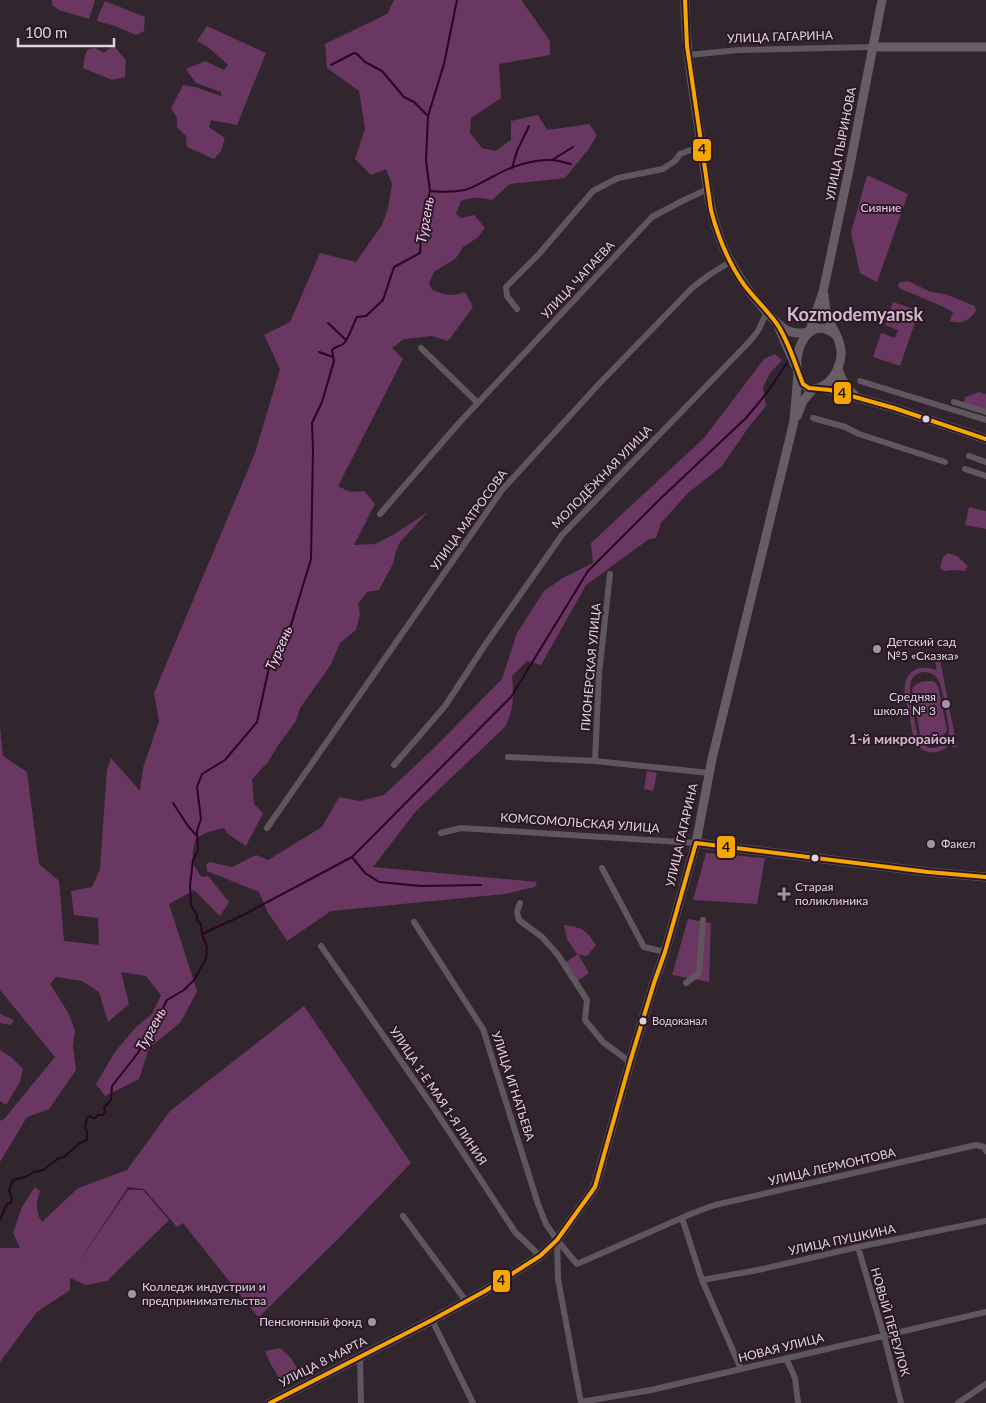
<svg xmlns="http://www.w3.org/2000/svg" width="986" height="1403" font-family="Lato,sans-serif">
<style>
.green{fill:#6a3662;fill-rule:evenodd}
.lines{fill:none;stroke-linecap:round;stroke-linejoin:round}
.stream{stroke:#280623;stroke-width:2}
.street{stroke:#60575e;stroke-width:6}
.secondary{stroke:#685d65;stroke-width:9}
.bus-1-casing{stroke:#2b1827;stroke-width:8}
.bus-1{stroke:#f7a600;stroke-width:4}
.bus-dot{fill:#e0d3dd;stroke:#2b1827;stroke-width:2}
.poi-dot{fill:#a396a0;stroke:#2b1827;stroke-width:2}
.labels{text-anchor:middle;stroke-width:4;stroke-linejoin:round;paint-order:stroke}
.bus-label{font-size:11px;fill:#e0d3dd;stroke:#2b1827;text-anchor:start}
.street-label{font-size:12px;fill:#e0d3dd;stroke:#2b1827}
.park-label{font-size:12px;fill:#f4cbeb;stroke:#2b1827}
.poi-label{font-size:12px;fill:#e0d3dd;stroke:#2b1827;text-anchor:start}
.water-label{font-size:14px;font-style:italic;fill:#f5ccec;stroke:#2b1827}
.neighbourhood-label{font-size:14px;font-weight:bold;fill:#d2b9cd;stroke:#2b1827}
.district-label{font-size:18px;font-weight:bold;fill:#d2b9cd;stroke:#2b1827}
.line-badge{stroke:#2b1827;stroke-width:2}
.pale-badge-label{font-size:14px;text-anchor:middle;font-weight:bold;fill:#111}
</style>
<rect width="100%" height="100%" fill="#31262e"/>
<!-- green -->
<path class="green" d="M52 0H95L89 19 59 10 52 5Z
M394 0H522V1L550 41V55L499 64 501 98 471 118 470 133 482 148 495 151 511 140V121L538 115 547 130 589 124 597 135 588 150 565 178 510 184 492 200C480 197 472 197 461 201L456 214 461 218 474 215 485 228 477 238 463 247 456 258 434 272 429 283 432 290C445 295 451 297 465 292L473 307 448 341 432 336 404 339 392 348 403 359 338 486 350 492 364 491 375 504 354 545 375 544 393 535 428 512 400 542 396 551 393 564 379 590 367 592 358 604 360 614 356 630 340 643 330 666 300 708 296 721 277 747 268 762 252 779 254 804 263 813 246 846 228 834 224 828 208 832 196 838C192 854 189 863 202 877L208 876 229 902 220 916 194 890 169 904 197 991 181 1022 149 1048 139 1079 105 1096 96 1084 115 1052 136 1027 152 1014 161 995 146 976 121 972 129 1004 108 1022 99 992 82 981 56 977 50 984 69 1014 75 1031 73 1046 76 1070 49 1109 27 1117 0 1162V1121L4 1119 55 1057 0 990V727L3 756 27 772 39 864 59 881 64 941 99 945 98 918 74 915 71 891 92 887 100 869 107 770 111 758 140 791 143 768 159 721 154 693 255 453 280 369 264 335 290 322 320 253 356 262 382 225 388 208 392 184 386 169 371 175 355 159 365 129 359 91 327 68 325 44 387 14Z
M105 1 145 17 144 31 136 35 115 26 97 21 99 14Z
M207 26 266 53 237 125 211 120 209 127 225 138 221 151 214 159 187 147 186 136 177 127V118L171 108 183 85 195 87 221 96V92L196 83 186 69 205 61 224 70 228 65 209 48 197 41Z
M113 45 126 60 125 77 112 80 83 68 85 55 88 49 95 48 104 53Z
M867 175 908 194 877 282 860 273 851 233Z
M908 281 931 292 945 294 975 306 976 311C969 320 962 325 950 321L953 312 948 309 899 288 898 283Z
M893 302 919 311 900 366 873 357 881 333 895 338 898 330 885 325Z
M775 354 782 360 770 373 763 387 766 406 748 428 722 466 688 493 661 523 656 538 649 539 586 585 541 665 527 661 512 676C514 697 514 708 505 727L416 811 373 867 537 882 535 887 505 894 331 911 287 941 267 911 259 892 207 871 206 864 210 862 232 867 256 855 268 860 322 827 339 797 360 801 384 795 435 747 502 679 517 633 544 591 561 579 593 563 591 543 704 438 764 359Z
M979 392 986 394V410L964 402 965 397Z
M969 507 986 511V529L965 525Z
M948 553 957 556 968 566 965 571 954 570 944 571 940 568 943 557Z
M940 660 957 747H952L951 743C943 753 927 757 918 745 912 738 911 725 910 716 908 706 903 695 905 685 907 668 924 664 937 671L935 661ZM922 672C928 672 933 673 937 678 943 685 947 718 949 729 950 746 930 756 920 740 915 732 912 702 910 691 909 681 913 675 922 672Z
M932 681 936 683 938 686 947 730C943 739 927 743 920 734L912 690C914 682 924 681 932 681Z
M647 771 657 773 653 791 644 789Z
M706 853 765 858 757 904 693 900Z
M688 919 711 923 709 982 672 975Z
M564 925C584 928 585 929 596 945L587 956 577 954 567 939Z
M578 954 589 973 577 981 566 962Z
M304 1006 411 1163 342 1235 260 1316H257L183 1223 177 1227 144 1189 128 1187 76 1266 128 1190H143L169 1220 107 1281 86 1285 70 1278V1290L37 1312 0 1362V1248H20L13 1233 22 1207 35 1187 40 1191C36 1203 35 1211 42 1222L78 1188 127 1170 170 1111Z
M0 1014 14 1020 11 1025 0 1023Z
M0 1050 11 1057 23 1069 20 1082 6 1105 0 1101Z
M280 1348 291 1358 298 1370 281 1381 270 1363 265 1351Z"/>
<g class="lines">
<!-- stream -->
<path class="stream" d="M331 65 354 53 357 54 365 62 382 71 404 97 414 102 427 115
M552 160 573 147
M512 168 517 151 529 126
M430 191C441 192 454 192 465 190 476 187 485 180 496 175 512 166 534 159 552 160 558 160 565 163 571 164
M328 323 346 340
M319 352 333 357
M173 803 188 826 196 835
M352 857 365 873 379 882 421 886 481 885
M202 934 241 916 352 857 511 697 588 571 660 499 746 418 766 394 789 360
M0 1220 7 1204 11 1203 12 1199 9 1190 13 1180 25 1177 34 1172 43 1170 59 1158 64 1157 80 1143 87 1140V1132L85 1127 87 1118 91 1116 92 1118H95L98 1115H103L105 1112 104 1107 111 1100 112 1086 138 1053 147 1033 161 1012 167 1000 184 990 194 980 206 959 207 947 202 934 201 924 197 920V915L191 905 190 886 193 860 198 850 197 831 201 819 197 787 202 774 225 760 257 722 270 663 291 625 311 559 313 450 312 423 322 402 334 361 332 350C336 346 338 347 343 344 348 341 353 324 357 317L366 316 383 300 394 267 420 253 421 231 430 191 426 161 428 116 444 64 457 0"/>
<!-- street -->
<path class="street" d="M688 55 739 50 872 47
M517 309 507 296 506 287 539 254 593 191 618 178 663 169 676 160 680 154 701 146
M421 348 478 403
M860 381 986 420
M954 402 986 412
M813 418 845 427 859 434 945 462
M969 456 986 462
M965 469 986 476
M380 514 459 423 652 217 684 200 708 189
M508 757 595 761 710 773
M595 761 599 674 610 574
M394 765 445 706 485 645 562 535 750 341 758 331 767 312
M267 828 502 490 598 385 692 288 709 275 730 262
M441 833 461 828 696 843
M602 868 644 947 665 952
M520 903 517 912 519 920 542 937 558 955 587 1000 585 1020 603 1042 630 1062
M414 922 483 1029 538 1204 546 1224 557 1240 577 1264 693 1213 715 1205 976 1145 984 1147 986 1151
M321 946 433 1107 515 1232 540 1256
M686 983 699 973 703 920
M403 1216 466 1301
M682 1218 702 1280 741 1369
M557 1240 558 1279 581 1403
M858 1247 884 1336 901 1403
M702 1280 758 1270 858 1247 986 1221
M432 1320 473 1403
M360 1357 361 1403
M786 1358 795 1378 798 1403
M581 1402 651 1390 986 1312
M958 1403 986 1384"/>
<!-- secondary -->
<path class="secondary" d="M685 0C685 48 694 95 701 143 706 178 709 214 723 246 733 270 747 290 764 309 777 324 787 337 808 332
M872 47H986
M824 294C825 303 825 313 829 321 832 328 837 334 839 342 845 357 837 378 823 386 818 389 810 390 805 386 785 369 804 308 836 335
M778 326 795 365
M810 330 823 292 850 165 882 0
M838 367C840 380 847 387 855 396
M819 388 830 390 894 408 986 439
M797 416 803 401 813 389
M696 843 928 872 986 877
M270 1403 432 1320 485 1291 540 1256 557 1240 595 1187 630 1062 654 983 665 952 696 843 712 759 794 421 798 373"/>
<defs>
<path id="bus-1" d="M685 0 687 46 711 210C718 237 729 264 745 286 755 299 768 311 777 324 789 342 795 364 803 384L809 388 830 390 894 408 986 439
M270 1403 432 1320 485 1291 540 1256 557 1240 595 1187 630 1062 654 983 665 952 696 843 928 872 986 877"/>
</defs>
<!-- bus-1 casing -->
<use href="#bus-1" class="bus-1-casing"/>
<!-- bus-1 -->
<use href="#bus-1" class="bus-1"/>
</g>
<!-- markers -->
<g class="bus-dot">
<circle cx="926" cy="419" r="4.5"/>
<circle cx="815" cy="858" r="4.5"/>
<circle cx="643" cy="1021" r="4.5"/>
</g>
<g class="poi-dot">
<circle cx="877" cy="649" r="5"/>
<circle cx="946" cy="704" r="5"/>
<circle cx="931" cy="844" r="5"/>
<path d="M781.5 886.5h5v5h5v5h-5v5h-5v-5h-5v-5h5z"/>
<circle cx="132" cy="1294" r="5"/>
<circle cx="372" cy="1322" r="5"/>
</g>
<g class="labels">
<!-- bus labels -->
<g class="bus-label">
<text x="652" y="1025">Водоканал</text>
</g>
<!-- street labels -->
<g class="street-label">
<text transform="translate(780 37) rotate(-2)" y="4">УЛИЦА ГАГАРИНА</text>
<text transform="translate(841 144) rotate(-79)" y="4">УЛИЦА ПЫРИНОВА</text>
<text transform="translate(578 280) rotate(-47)" y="4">УЛИЦА ЧАПАЕВА</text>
<text transform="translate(602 477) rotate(-46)" y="4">МОЛОДЁЖНАЯ УЛИЦА</text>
<text transform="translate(469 520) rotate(-54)" y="4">УЛИЦА МАТРОСОВА</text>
<text transform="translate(591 667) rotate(-85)" y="4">ПИОНЕРСКАЯ УЛИЦА</text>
<text transform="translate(580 823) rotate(4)" y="4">КОМСОМОЛЬСКАЯ УЛИЦА</text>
<text transform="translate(682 835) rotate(-77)" y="4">УЛИЦА ГАГАРИНА</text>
<text transform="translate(513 1086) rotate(72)" y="4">УЛИЦА ИГНАТЬЕВА</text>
<text transform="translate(438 1096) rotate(56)" y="4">УЛИЦА 1-Е МАЯ 1-Я ЛИНИЯ</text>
<text transform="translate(832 1167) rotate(-13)" y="4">УЛИЦА ЛЕРМОНТОВА</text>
<text transform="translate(842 1240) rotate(-12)" y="4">УЛИЦА ПУШКИНА</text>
<text transform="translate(890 1322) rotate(74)" y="4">НОВЫЙ ПЕРЕУЛОК</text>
<text transform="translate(781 1348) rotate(-14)" y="4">НОВАЯ УЛИЦА</text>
<text transform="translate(323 1362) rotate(-27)" y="4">УЛИЦА 8 МАРТА</text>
</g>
<!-- park labels -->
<g class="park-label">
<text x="881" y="212">Сияние</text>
</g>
<!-- poi labels -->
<g class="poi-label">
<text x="887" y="646">Детский сад<tspan x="887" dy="14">№5 «Сказка»</tspan></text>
<text x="936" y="701" text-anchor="end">Средняя<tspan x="936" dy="14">школа № 3</tspan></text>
<text x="941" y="848">Факел</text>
<text x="795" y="891">Старая<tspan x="795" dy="14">поликлиника</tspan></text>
<text x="142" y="1291">Колледж индустрии и<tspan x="142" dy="14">предпринимательства</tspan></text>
<text x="362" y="1326" text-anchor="end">Пенсионный фонд</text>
</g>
<!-- water labels -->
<g class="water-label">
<text transform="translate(425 220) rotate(-80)" y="5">Тургень</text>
<text transform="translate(279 648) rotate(-66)" y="5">Тургень</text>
<text transform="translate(151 1029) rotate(-61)" y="5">Тургень</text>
</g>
<!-- neighbourhood labels -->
<g class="neighbourhood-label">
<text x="902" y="744">1-й микрорайон</text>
</g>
<!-- district labels -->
<g class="district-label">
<text x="855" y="321">Kozmodemyansk</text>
</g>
</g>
<g class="line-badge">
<rect x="692" y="138" width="20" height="24" rx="5" fill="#f7a600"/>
<rect x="833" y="381" width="19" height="24" rx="5" fill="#f7a600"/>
<rect x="716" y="835" width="20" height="24" rx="5" fill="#f7a600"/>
<rect x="492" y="1269" width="19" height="24" rx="5" fill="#f7a600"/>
</g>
<g class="pale-badge-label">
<text x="702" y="154">4</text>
<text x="842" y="398">4</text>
<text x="726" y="852">4</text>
<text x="501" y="1285">4</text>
</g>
<!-- scale -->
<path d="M18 38v8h96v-8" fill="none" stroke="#e0d3dd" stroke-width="2.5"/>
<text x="25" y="38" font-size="15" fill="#e0d3dd" stroke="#2b1827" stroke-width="4" paint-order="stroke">100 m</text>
</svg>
